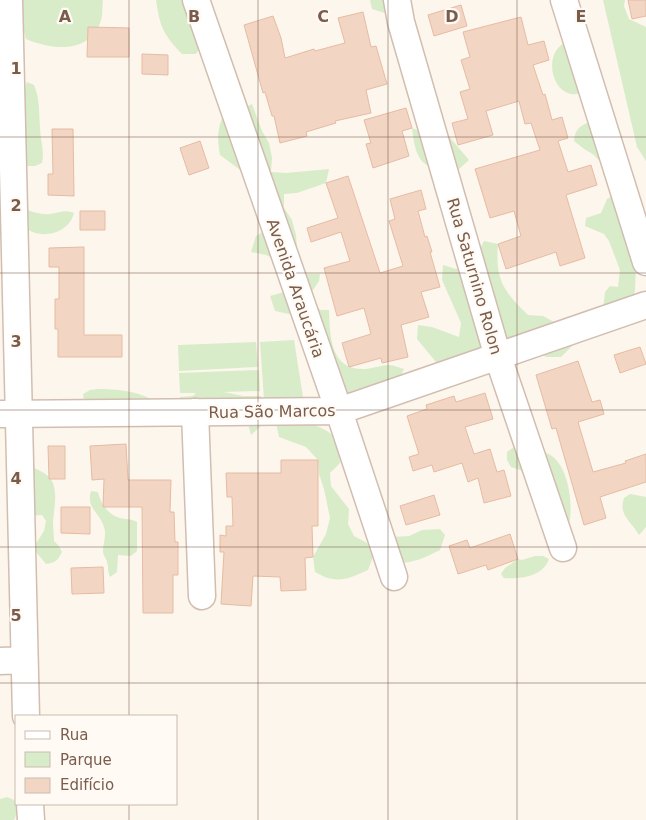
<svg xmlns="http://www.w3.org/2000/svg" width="646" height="820" font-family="'DejaVu Sans',sans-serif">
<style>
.green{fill:#d8ecc9}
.building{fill:#f3d5c3;stroke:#e6bba3}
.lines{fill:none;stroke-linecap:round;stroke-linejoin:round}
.minor-casing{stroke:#d1beb0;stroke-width:29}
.minor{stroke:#fff;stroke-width:26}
.grid{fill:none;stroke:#7a5c4d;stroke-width:1;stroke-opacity:0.55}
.labels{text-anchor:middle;stroke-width:4.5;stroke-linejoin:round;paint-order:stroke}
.street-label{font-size:16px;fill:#7a5c4d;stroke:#fffaf3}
.grid-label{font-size:16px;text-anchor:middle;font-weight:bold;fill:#7a5c4d;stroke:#fffaf3;stroke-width:4.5;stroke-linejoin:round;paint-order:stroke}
</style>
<rect width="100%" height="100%" fill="#fdf6ec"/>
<!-- green -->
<path class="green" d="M18 0H103C102 7 103 17 100 23 88 54 52 50 26 39L22 24Z
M156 0H188L204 41 196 54H182C163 34 160 27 156 0Z
M370 0H390L391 15 372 9Z
M603 0H625L624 6 629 19 646 27V161L637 147Z
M564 43 585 91C557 107 539 58 564 43Z
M27 82 34 85C40 99 39 113 40 128 40 140 45 151 42 163L35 166H28L22 161C25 145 27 130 26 113 26 102 23 93 27 82Z
M252 104 262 131 269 143 272 158 271 172 286 173 329 169 326 183 297 193 284 194V208L292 220 296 235 299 271 306 274H320L319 281 311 293 315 306 321 310H329C330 337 330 371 366 369 374 368 382 365 389 365 394 365 400 368 404 369L398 382 354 409 303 319 289 314 275 311 270 296 284 292 280 262 266 255 251 252 256 236 269 228 243 172 220 155C217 138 217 128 225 112L239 110Z
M587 123 593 126 604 163C597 160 597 157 591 153 585 150 580 146 574 141 575 131 578 127 587 123Z
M412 128 431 136 447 134 469 160 458 170C423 170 416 164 412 128Z
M614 195 636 265 635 290 632 305 603 309 605 292 610 286 618 287 620 270 609 241 604 234 585 226 586 218 601 213 607 199Z
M25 209C33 212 41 215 50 214 59 213 65 209 74 213 69 233 43 240 27 229Z
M484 241 498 244C495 279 503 291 528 315L543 316 571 331 572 346 561 357H547L533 353 448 371 436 362 417 339 418 325 432 327 459 337 461 323 442 280 443 265 456 269H470Z
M294 340 307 422C332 432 340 435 340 463L330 473 331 486 349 509 348 524 354 536 367 543 373 557 368 570C347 580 335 584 315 572L313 557 326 534 330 518 324 489 319 474 318 460 306 447 279 437 276 423 262 425 251 435 247 420 180 408V397L193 396 196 393H180L179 373 259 370 260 391 224 392 243 396H261V398L264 399 260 342Z
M256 342 258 367 179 371 178 345Z
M98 389C115 389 136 391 151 399L154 407 147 420 145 427 84 402 83 394 90 390Z
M514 447 522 449 542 461 546 453C568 460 574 504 569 524L562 527 526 472 511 467 507 460V452Z
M32 467C39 470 48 474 52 481 58 493 54 509 53 521 53 528 54 535 54 541L59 546 62 552C58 561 54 563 46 564L36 552 35 545 44 531 46 521 42 515 28 516Z
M91 491 98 492C100 502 107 513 117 517 124 520 130 518 137 522V551L131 556 118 555 117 572 110 577C107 570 109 568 107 562 106 557 103 556 103 551 103 543 107 535 104 527 99 511 86 509 91 491Z
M630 494 646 497V527L639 535C631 521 618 515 624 498Z
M440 529 445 535 440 550C426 557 414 563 398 563L392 537 409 536 422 530Z
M535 556H543L549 559C543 577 520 579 504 578L501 574 505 568 518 559 522 560Z
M7 797 14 800C17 808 18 812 14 820H0V799Z"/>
<!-- building -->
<path class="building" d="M628 0H646V16L632 19Z
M461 5 467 26 434 36 428 15Z
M363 12 371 47 376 46 387 84 366 90 371 113 335 121 336 123 306 132 307 136 280 143 274 116H272L265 92 263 93 244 25 273 16 281 38 285 58 314 49 315 51 345 43 338 18Z
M521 17 528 45 544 41 549 60 533 65 543 95 545 94 552 120 562 117 568 138 558 141 568 172 591 165 597 185 566 195 585 258 560 266 556 252 506 269 498 244 521 236 514 211 490 218 475 169 540 150 531 123 525 124 519 101 486 111 493 135 458 145 452 123 468 119 460 92 470 89 461 60 470 57 463 32Z
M88 27 129 28V57H87Z
M142 54 168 55V75L142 74Z
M406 108 412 128 402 131 409 156 373 168 366 144 371 143 364 120Z
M52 129H73L74 196 48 195V174H53Z
M200 141 209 168 189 175 180 148Z
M348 176 380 273 403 266 389 221 395 219 390 199 421 190 426 209 418 211 425 237 427 236 432 252H430L440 287 421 292 429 317 401 325 408 357 382 363 381 358 349 367 342 343 371 334 364 308 337 316 324 268 350 261 341 232 311 242 307 228 338 218 326 183Z
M80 211H105V230H80Z
M84 247V335H122V357H58V329H55V299H59V267H49V248Z
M640 347 646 364 620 373 614 355Z
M578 361 592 402 600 400 604 414 578 422 593 472 626 463 625 461 646 454V482L600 497 606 518 584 525 556 428 552 429 536 375Z
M485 393 493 419 465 427 474 454 490 449 497 472 504 470 511 496 484 503 478 478 468 482 462 463 434 472 432 465 413 471 409 457 419 454 407 416 427 409 426 405 454 396 456 402Z
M126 444 128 480H171L170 512H174L175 542H178V575H173V613H143L142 507H103L104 479 92 480 90 446Z
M48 446H65V479H49Z
M281 460H318V526H312L313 557 305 558 306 590 281 591 280 577 253 576 251 606 221 604 224 552H220V535L226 536V526H233L232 497H227L226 473H281Z
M434 495 440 515 406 525 400 506Z
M61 507H90V534L61 533Z
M510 534 518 559 488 570 486 565 458 574 449 546 467 540 470 548Z
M103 567 104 593 72 594 71 568Z"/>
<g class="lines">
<defs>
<path id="minor" d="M9 0 26 716
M196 0 339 411 394 577
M397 0 401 22 498 357 563 548
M564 0 646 262
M195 412 202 596
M0 414 339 411 646 305
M0 661 24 660
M30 804 31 820"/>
</defs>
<!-- minor casing -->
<use href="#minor" class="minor-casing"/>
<!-- minor -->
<use href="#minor" class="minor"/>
</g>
<!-- grid -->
<path class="grid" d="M129 0V716M258 0V820M388 0V820M517 0V820M0 137H646M0 273H646M0 410H646M0 547H646M0 683H646M129 804V820"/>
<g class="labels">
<!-- street labels -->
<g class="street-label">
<text transform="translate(475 276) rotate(74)" y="6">Rua Saturnino Rolon</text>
<text transform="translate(296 288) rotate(71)" y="6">Avenida Araucária</text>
<text transform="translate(272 411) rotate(-1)" y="6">Rua São Marcos</text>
</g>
</g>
<g class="grid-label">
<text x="65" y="22">A</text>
<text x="194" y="22">B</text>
<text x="323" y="22">C</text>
<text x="452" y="22">D</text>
<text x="581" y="22">E</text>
<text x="16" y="74">1</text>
<text x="16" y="211">2</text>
<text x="16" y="347">3</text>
<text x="16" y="484">4</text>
<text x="16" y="621">5</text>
</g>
<!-- legend -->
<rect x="15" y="715" width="162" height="90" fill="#fffaf3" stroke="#cabbb1"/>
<rect x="25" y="731" width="25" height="8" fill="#ffffff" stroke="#cabbb1"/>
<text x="60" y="740" font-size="15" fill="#7a5c4d">Rua</text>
<rect x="25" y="752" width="25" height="15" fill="#d8ecc9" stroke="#cabbb1"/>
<text x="60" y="765" font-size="15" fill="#7a5c4d">Parque</text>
<rect x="25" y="778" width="25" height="15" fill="#f3d5c3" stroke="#cabbb1"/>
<text x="60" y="790" font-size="15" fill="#7a5c4d">Edifício</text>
</svg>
